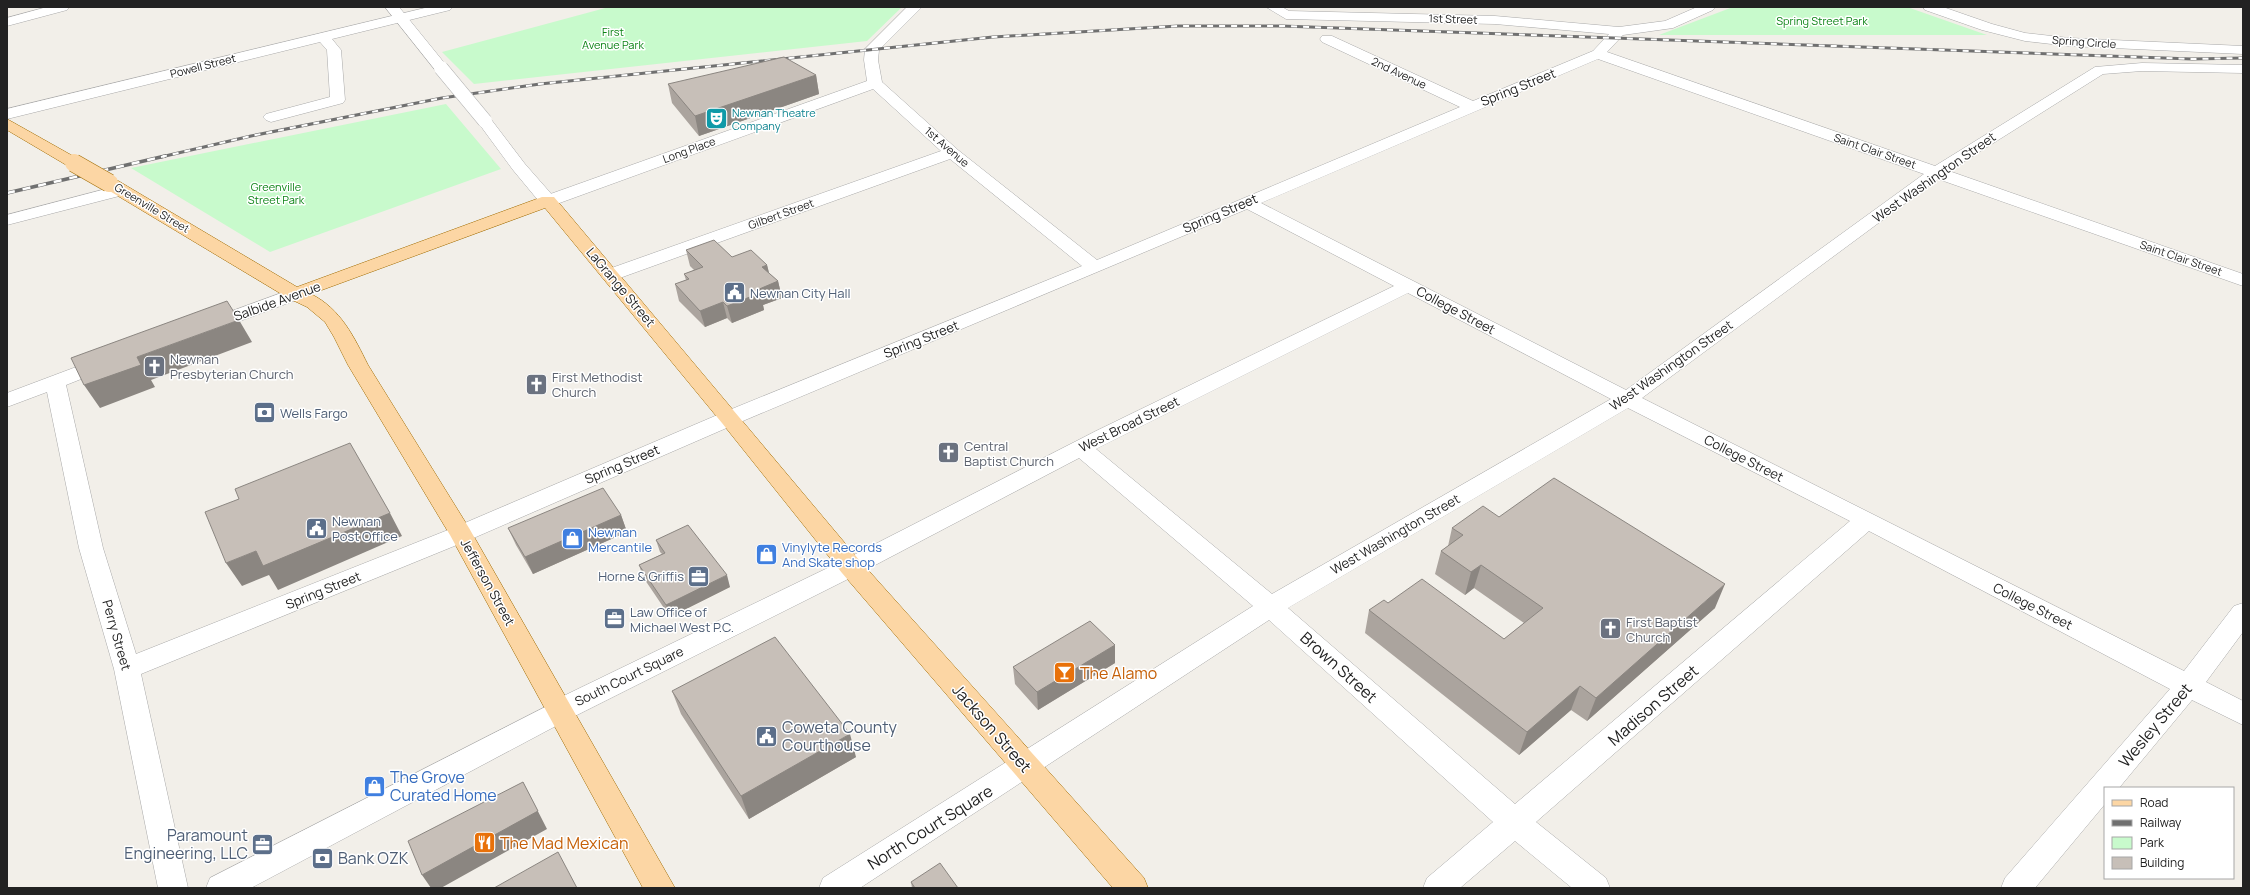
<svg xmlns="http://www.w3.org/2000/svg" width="2250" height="895" font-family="Manrope,sans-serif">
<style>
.park{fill:#c8facc}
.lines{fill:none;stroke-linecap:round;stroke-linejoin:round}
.minor-casing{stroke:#a9a9a9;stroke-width:1}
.tertiary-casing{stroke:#a9a9a9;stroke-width:1}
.primary-casing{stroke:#a06b00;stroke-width:1}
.minor{fill:#fff;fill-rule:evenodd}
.tertiary{fill:#fff;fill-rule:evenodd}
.primary{fill:#fcd6a4;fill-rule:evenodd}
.rail-far1-casing{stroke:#707070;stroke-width:3}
.rail-casing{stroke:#707070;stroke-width:3.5}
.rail-far1{stroke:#fff;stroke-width:2;stroke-dasharray:6;stroke-linecap:butt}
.rail{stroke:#fff;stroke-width:2.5;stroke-dasharray:8;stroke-linecap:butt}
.tertiary-bridge-casing{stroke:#a9a9a9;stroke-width:15;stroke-linecap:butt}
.primary-bridge-casing{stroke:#a06b00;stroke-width:19;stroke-linecap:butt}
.tertiary-bridge{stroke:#fff;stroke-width:14}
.primary-bridge{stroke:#fcd6a4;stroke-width:18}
.wall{fill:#aba49e}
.shaded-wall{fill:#8b8681}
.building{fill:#c7bfb8;stroke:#8b8681}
.labels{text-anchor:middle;stroke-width:3;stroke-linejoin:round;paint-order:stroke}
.far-street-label{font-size:11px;fill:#222;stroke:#fff}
.far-park-label{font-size:11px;fill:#0c8416;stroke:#fff}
.far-culture-label{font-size:11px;fill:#0d838f;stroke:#fff;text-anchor:start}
.street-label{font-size:13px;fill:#222;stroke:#fff}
.service-label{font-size:13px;fill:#4e5e75;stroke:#fff;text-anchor:start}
.worship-label{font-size:13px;fill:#5b616d;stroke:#fff;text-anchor:start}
.shop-label{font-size:13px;fill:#366cbe;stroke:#fff;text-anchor:start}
.near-street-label{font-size:16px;fill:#222;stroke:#fff}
.near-food-label{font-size:16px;fill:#c56008;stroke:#fff;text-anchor:start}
.near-service-label{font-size:16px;fill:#4e5e75;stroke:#fff;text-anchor:start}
.near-shop-label{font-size:16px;fill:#366cbe;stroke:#fff;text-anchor:start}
</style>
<rect width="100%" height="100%" fill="#f2efe9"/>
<!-- park -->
<path class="park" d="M609 7H902L867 41 474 84 442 52Z
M1733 7H1907L1987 35H1659Z
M446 104 501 169 270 252 131 168Z"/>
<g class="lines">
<defs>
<path id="minor" d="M47 7H69L67 10 7 26V18Z
M429 7H452L450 10 332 39 341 50 345 100 343 103 271 122 266 120 263 117 266 114 330 97 327 50 320 42 7 119V109Z
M907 7H922L879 50 878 60 882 82 958 150 1097 260 1460 107 1322 42 1320 39 1322 36H1332L1473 101 1593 51 1609 34 1495 24 1286 19 1266 7H1282L1289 11 1495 16 1619 27 1665 21 1697 7H1715L1713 10 1673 28 1623 35 1607 52 1935 166 2095 67 2142 63 2243 65V73L2142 71 2103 74 1949 171 2243 274V286L1938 179 1642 398 2184 671 2234 606 2243 603V632L2206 682 2243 701V725L2192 700 2119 788H2105V804L2035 888H2001L2005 878 2170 689 1869 531 1536 822 1606 878 1610 888H1572L1515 841 1460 888H1423L1427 878 1493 822 1269 620 860 888H819L823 878 1253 606 1079 458 860 573 569 719 559 722 549 719 545 711 549 703 842 561 1096 431 1394 286 1247 209 738 423 469 540 141 674 188 888H158L114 669 79 548 47 392 7 407V393L100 358 107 356 114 358 117 362 114 366 66 385 103 548 136 654 453 528 722 413 1082 266 950 159 617 279 610 281 603 279 601 275 603 271 941 151 873 89 554 205H542L539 201 542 197 867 81 864 60 865 49ZM1598 59 1924 174 1626 390 1261 203ZM1408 293 1611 399 1272 594 1096 449ZM1628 408 1850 521 1515 804 1288 608Z
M1923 7H1943L1992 24 2025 33 2069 38 2243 46V54L2069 46 2025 41 1982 30 1925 10Z
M121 185 127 186 129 190 127 194 7 225V215Z
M295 288 302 290 304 294 302 298 216 330 209 332 202 330 199 326 202 322Z"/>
<path id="tertiary" d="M385 7H399L446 65 448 68 446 71H436Z
M485 116 490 118 525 164 554 197 557 201 554 205H542L513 170 477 121 480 118Z
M559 700 569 703 573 711 569 719 251 888H206L210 878Z"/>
<path id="primary" d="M7 119 80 160 82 163 80 166H68L7 130Z
M109 178 115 179 297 287 542 197H554L860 561 1144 878 1148 888H1113L842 573 722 423 545 208 311 294C341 309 354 337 368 365L469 528 675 888H643L450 535 348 365 334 337 325 322 307 307 288 298 103 187 101 183 103 179Z"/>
</defs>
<!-- minor casing -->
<use href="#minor" class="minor-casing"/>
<!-- tertiary casing -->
<use href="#tertiary" class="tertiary-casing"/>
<!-- primary casing -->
<use href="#primary" class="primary-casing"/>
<!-- minor -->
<use href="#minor" class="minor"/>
<!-- tertiary -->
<use href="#tertiary" class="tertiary"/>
<!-- primary -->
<use href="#primary" class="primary"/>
<defs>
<path id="rail-far1" d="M161 157 251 136 442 98 540 84 993 37 1178 26H1282L2192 59 2243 58"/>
<path id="rail" d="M7 193 165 156"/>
</defs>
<!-- rail-far1 casing -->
<use href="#rail-far1" class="rail-far1-casing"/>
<!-- rail casing -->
<use href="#rail" class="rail-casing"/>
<!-- rail-far1 -->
<use href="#rail-far1" class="rail-far1"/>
<!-- rail -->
<use href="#rail" class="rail"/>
<defs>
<path id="tertiary-bridge" d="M441 68 485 121"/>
<path id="primary-bridge" d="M74 163 109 183"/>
</defs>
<!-- tertiary-bridge casing -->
<use href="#tertiary-bridge" class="tertiary-bridge-casing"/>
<!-- primary-bridge casing -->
<use href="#primary-bridge" class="primary-bridge-casing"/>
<!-- tertiary-bridge -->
<use href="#tertiary-bridge" class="tertiary-bridge"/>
<!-- primary-bridge -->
<use href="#primary-bridge" class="primary-bridge"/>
</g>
<!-- wall -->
<path class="wall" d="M816 75 819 94 699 136 672 103 668 84Z
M686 250 732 257 767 265 769 273 778 281 782 298 763 305 764 310 732 323 727 318 705 327 679 301 675 284 686 280 684 274 694 270 690 266Z
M621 515 627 532 533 574 516 545 508 528Z
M1499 517 1715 608 1587 721 1571 710 1519 755 1365 633 1369 610 1388 603 1504 639 1524 623 1474 588 1465 595 1435 574 1441 551 1448 546 1452 528Z
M656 540 730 587 670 617 643 577 639 565 662 554 660 552Z
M1115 645V663L1038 710 1015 684 1013 667Z
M672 691 856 757 749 819 681 714Z
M911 882 958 888H912Z"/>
<!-- shaded-wall -->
<path class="shaded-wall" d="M816 75 819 94 699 136 695 116Z
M767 265 771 281 762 267Z
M778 281 782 298 763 305 764 310 732 323 727 306 757 290Z
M723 302 727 318 705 327 700 311Z
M239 320 252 342 151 380 155 387 100 408 84 385 137 357Z
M390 513 402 536 278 590 269 575 242 586 226 563 256 551Z
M621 515 627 532 533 574 525 557Z
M1481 565 1474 588 1465 595 1471 572Z
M727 575 730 587 670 617 666 605Z
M1725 584 1715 608 1587 721 1596 698Z
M1115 645V663L1038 710 1037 692Z
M1580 686 1571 710 1519 755 1527 732Z
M850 734 856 757 749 819 741 796Z
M523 782 547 829 441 888H431L422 875Z"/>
<!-- building -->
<path class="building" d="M784 57 816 75 695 116 668 84Z
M714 240 732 257 751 250 767 265 762 267 778 281 757 290 760 293 727 306 723 302 700 311 675 284 689 279 684 274 703 267 686 250Z
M227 301 239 320 137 357 141 365 84 385 71 358Z
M350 443 390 513 263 566 256 551 226 563 205 512 239 499 235 489Z
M1554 478 1725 584 1596 698 1580 686 1527 732 1369 610 1384 600 1388 603 1422 579 1504 639 1543 608 1481 565 1471 572 1441 551 1463 535 1452 528 1483 506 1499 517Z
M603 488 621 515 525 557 508 528Z
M688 525 727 575 666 605 639 565 665 553 656 540Z
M1090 621 1115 645 1037 692 1013 667Z
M775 637 850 734 741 796 672 691Z
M523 782 538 811 422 875 408 841Z
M558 852 577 888H494Z
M940 863 958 888H915L911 882Z"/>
<!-- icons -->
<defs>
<symbol id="theatre-square" viewBox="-11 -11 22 22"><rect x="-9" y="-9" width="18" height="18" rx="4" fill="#0f9aa8" stroke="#fff"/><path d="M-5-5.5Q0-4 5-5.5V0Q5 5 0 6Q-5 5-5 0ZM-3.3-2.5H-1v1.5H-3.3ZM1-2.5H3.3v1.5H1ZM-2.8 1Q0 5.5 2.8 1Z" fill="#fff"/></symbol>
<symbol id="civic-square" viewBox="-11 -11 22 22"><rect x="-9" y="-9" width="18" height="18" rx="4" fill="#5c6f8a" stroke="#fff"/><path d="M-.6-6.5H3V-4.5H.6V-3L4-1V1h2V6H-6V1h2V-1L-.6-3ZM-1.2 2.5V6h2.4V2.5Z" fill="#fff"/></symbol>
<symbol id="church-square" viewBox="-11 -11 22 22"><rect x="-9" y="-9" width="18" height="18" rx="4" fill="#6b7280" stroke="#fff"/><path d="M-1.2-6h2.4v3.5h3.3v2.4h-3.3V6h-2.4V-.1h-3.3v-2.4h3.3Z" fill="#fff"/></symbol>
<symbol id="bank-square" viewBox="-11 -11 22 22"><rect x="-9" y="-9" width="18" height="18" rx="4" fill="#5c6f8a" stroke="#fff"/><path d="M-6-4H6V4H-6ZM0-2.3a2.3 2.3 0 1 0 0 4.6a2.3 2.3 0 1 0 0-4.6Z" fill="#fff"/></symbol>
<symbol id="shop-square" viewBox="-11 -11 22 22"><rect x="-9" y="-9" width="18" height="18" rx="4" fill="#3f7fe0" stroke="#fff"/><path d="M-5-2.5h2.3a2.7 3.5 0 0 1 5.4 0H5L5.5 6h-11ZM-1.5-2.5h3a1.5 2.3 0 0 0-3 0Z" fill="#fff"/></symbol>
<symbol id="office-square" viewBox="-11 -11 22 22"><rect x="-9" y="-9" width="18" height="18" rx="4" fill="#5c6f8a" stroke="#fff"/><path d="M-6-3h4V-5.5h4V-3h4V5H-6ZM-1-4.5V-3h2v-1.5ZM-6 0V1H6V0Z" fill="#fff"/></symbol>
<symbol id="bar-square" viewBox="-11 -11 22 22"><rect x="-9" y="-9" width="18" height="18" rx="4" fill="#e8710a" stroke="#fff"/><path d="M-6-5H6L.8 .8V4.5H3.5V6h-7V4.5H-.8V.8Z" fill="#fff"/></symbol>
<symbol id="restaurant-square" viewBox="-11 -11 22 22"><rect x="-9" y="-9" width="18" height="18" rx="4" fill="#e8710a" stroke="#fff"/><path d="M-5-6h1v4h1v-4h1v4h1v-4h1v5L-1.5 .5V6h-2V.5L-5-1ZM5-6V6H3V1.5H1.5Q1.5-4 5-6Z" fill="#fff"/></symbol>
</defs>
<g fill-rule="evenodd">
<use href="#theatre-square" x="704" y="106" width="25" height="25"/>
<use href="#civic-square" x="722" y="280" width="25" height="25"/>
<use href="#church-square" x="142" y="354" width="25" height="25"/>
<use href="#church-square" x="524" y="372" width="25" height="25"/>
<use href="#bank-square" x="252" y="400" width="25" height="25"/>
<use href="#church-square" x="936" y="440" width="25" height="25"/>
<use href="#civic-square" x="304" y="516" width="25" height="25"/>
<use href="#shop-square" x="560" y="526" width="25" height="25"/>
<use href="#shop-square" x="754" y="542" width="25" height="25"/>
<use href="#office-square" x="686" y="564" width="25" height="25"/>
<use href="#office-square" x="602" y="606" width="25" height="25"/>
<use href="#church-square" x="1598" y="616" width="25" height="25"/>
<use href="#bar-square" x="1052" y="660" width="25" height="25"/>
<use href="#civic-square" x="754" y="724" width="25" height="25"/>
<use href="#shop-square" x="362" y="774" width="25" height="25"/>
<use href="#restaurant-square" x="472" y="830" width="25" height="25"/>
<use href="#office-square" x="250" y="832" width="25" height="25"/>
<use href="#bank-square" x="310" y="846" width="25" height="25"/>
</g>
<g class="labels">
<!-- far-street labels -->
<g class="far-street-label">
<text transform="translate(1453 19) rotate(2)" y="4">1st Street</text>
<text transform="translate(2084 42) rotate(4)" y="4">Spring Circle</text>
<text transform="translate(203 66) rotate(-14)" y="4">Powell Street</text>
<text transform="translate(1399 73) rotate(25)" y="4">2nd Avenue</text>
<text transform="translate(947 147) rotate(41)" y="4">1st Avenue</text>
<text transform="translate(689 150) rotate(-20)" y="4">Long Place</text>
<text transform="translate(1875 151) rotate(19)" y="4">Saint Clair Street</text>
<text transform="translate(152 208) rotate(31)" y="4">Greenville Street</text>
<text transform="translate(781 214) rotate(-20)" y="4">Gilbert Street</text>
<text transform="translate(2181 258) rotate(19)" y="4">Saint Clair Street</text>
</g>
<!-- far-park labels -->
<g class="far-park-label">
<text x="1822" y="25">Spring Street Park</text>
<text x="613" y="36">First<tspan x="613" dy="13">Avenue Park</tspan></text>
<text x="276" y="191">Greenville<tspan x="276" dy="13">Street Park</tspan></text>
</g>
<!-- far-culture labels -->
<g class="far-culture-label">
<text x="732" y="117">Newnan Theatre<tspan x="732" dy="13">Company</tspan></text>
</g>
<!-- street labels -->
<g class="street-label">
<text transform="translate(1518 87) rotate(-22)" y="5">Spring Street</text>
<text transform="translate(1934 177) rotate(-35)" y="5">West Washington Street</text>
<text transform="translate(1220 213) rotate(-23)" y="5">Spring Street</text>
<text transform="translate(621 287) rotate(50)" y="5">LaGrange Street</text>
<text transform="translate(277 301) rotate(-20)" y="5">Salbide Avenue</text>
<text transform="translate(1456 310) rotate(28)" y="5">College Street</text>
<text transform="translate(921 339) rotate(-22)" y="5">Spring Street</text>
<text transform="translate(1671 365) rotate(-35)" y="5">West Washington Street</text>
<text transform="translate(1129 424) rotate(-26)" y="5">West Broad Street</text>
<text transform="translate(1744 458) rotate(27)" y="5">College Street</text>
<text transform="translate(622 464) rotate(-23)" y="5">Spring Street</text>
<text transform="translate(1395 534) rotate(-30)" y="5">West Washington Street</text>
<text transform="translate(488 582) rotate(61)" y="5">Jefferson Street</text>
<text transform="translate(323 590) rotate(-22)" y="5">Spring Street</text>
<text transform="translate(2033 606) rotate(27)" y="5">College Street</text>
<text transform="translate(117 635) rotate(74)" y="5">Perry Street</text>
<text transform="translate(629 676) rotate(-26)" y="5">South Court Square</text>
</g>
<!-- service labels -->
<g class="service-label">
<text x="750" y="298">Newnan City Hall</text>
<text x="280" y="418">Wells Fargo</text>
<text x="332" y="526">Newnan<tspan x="332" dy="15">Post Office</tspan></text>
<text x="684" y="581" text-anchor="end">Horne &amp; Griffis</text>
<text x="630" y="617">Law Office of<tspan x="630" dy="15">Michael West P.C.</tspan></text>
</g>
<!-- worship labels -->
<g class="worship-label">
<text x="170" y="364">Newnan<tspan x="170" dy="15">Presbyterian Church</tspan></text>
<text x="552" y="382">First Methodist<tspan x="552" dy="15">Church</tspan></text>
<text x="964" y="451">Central<tspan x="964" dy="15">Baptist Church</tspan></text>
<text x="1626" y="627">First Baptist<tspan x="1626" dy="15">Church</tspan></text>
</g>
<!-- shop labels -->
<g class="shop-label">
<text x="588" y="537">Newnan<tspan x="588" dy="15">Mercantile</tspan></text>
<text x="782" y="552">Vinylyte Records<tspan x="782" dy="15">And Skate shop</tspan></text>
</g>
<!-- near-street labels -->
<g class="near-street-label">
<text transform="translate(1339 667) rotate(42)" y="6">Brown Street</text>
<text transform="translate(1653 705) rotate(-41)" y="6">Madison Street</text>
<text transform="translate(2155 725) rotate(-50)" y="6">Wesley Street</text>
<text transform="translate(992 728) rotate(49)" y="6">Jackson Street</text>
<text transform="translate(930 827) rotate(-32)" y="6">North Court Square</text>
</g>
<!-- near-food labels -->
<g class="near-food-label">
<text x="1080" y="679">The Alamo</text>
<text x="500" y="849">The Mad Mexican</text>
</g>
<!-- near-service labels -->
<g class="near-service-label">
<text x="782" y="733">Coweta County<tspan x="782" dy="18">Courthouse</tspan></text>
<text x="248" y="841" text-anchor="end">Paramount<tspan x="248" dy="18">Engineering, LLC</tspan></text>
<text x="338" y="864">Bank OZK</text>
</g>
<!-- near-shop labels -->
<g class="near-shop-label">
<text x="390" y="783">The Grove<tspan x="390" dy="18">Curated Home</tspan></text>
</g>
</g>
<!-- border -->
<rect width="2250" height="895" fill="none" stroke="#222222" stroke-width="16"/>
<!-- legend -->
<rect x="2104" y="787" width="130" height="92" fill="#ffffff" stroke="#a7a7a7"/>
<rect x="2112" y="800" width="20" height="6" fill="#fcd6a4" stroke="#a7a7a7"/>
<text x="2140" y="807" font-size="12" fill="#222222">Road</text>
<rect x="2112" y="820" width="20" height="6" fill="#707070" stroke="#a7a7a7"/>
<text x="2140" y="827" font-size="12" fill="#222222">Railway</text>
<rect x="2112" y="837" width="20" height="12" fill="#c8facc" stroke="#a7a7a7"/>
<text x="2140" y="847" font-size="12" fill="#222222">Park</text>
<rect x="2112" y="857" width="20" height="12" fill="#c7bfb8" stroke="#a7a7a7"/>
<text x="2140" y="867" font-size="12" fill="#222222">Building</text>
</svg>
